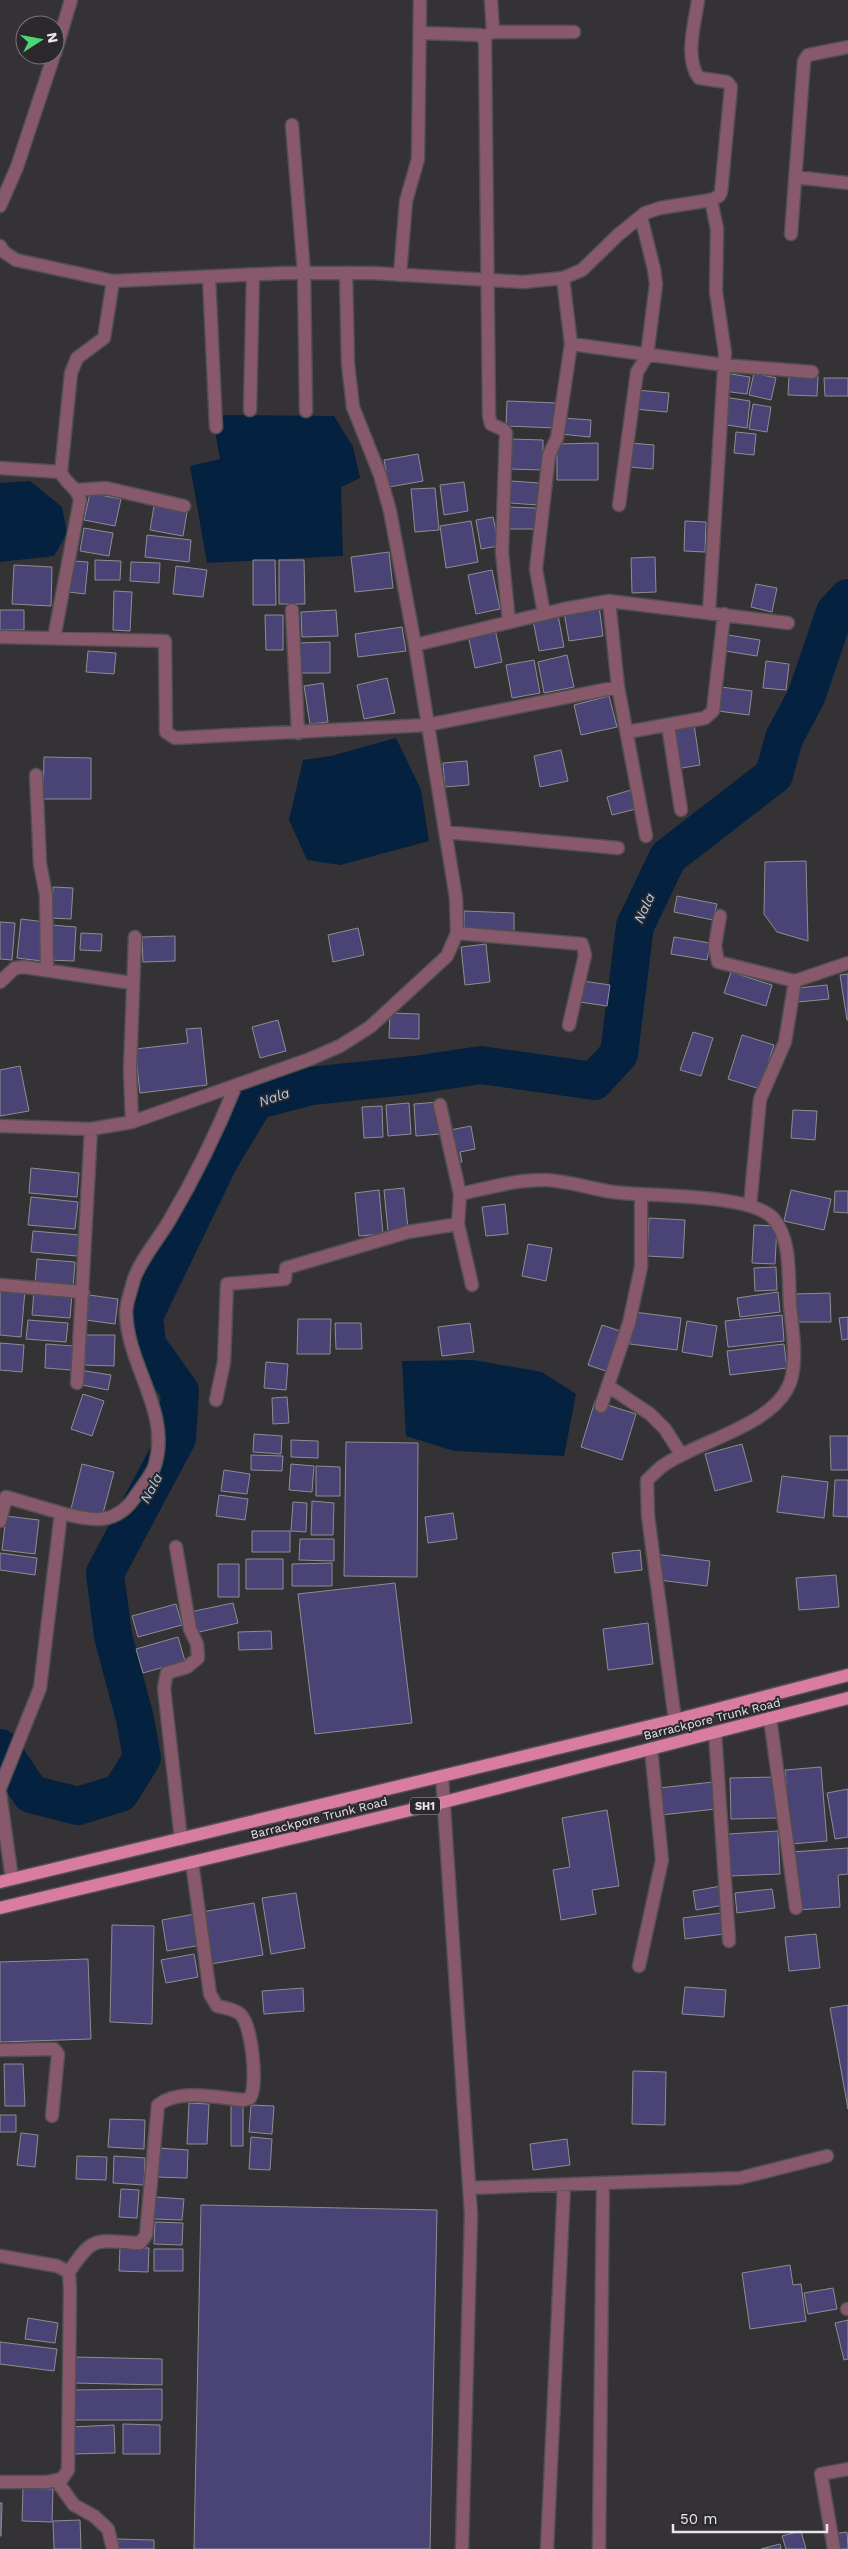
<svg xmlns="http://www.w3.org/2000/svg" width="848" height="2549" font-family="'Work Sans',sans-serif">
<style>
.water{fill:#04213f}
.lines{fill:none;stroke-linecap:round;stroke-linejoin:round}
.river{stroke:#04213f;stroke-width:38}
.building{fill:#494376;stroke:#8d8d92}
.minor-casing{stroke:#524f53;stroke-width:15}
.tertiary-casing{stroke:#524f53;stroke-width:15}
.primary-casing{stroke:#524f53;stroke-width:15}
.minor{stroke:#87596b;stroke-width:12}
.tertiary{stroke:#87596b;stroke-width:12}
.primary{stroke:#d87ca0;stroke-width:12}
.labels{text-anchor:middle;stroke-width:4;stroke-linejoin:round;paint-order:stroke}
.shield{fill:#2b292c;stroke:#afadb0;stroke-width:1}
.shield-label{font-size:11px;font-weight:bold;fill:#e8e6e9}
.street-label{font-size:12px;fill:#e8e6e9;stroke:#2b292c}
.water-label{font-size:14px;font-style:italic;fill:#aaccf4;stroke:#2b292c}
</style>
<rect width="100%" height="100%" fill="#353236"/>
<!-- water -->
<path class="water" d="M212 415 334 416 353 447 360 478 341 487 343 556 207 563 190 466 220 459Z
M30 481 62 507 67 533 54 556 0 562V483Z
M396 738 421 790 429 841 340 865 307 860 289 820 303 760 331 756Z
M473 1360 542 1372 576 1394 564 1456 454 1451 406 1436 402 1361Z"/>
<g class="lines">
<!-- river -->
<path class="river" d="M0 1748 31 1794 78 1806 120 1793 142 1758 135 1719 113 1636 105 1573 177 1438 180 1391 147 1345 144 1316 219 1161 255 1101 311 1086 415 1075 481 1065 594 1081 619 1054 635 926 668 857 774 775 784 738 806 697 835 612 848 598"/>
</g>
<!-- building -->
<path class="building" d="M725 373 750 377 747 394 723 391Z
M754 373 776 378 771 400 749 395Z
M789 375 818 376 817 396 788 395Z
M824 378H848V396H825Z
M637 390 669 393 667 412 634 409Z
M724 397 750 401 747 428 720 424Z
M507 401 557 403 556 428 506 426Z
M753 404 771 407 767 432 749 429Z
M562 418 591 420 590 437 560 434Z
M736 432 756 434 754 455 734 453Z
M510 439 543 440V470L509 469Z
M598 443V480H557V444Z
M630 443 654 445 653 469 629 467Z
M418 454 423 481 389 487 384 460Z
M511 481 540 483 538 505 510 503Z
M464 482 468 511 444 515 440 485Z
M435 488 439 530 415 532 411 489Z
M90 493 121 499 115 526 84 520Z
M154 506 187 512 183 536 150 530Z
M506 507 536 508 535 529H506Z
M493 517 499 546 481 549 476 520Z
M471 521 478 562 446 568 440 526Z
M685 521 706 522 705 552 684 551Z
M84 528 113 533 109 556 80 551Z
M147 535 191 540 189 562 145 557Z
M389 552 393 588 355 592 351 557Z
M655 557 656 592 632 593 631 558Z
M95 560 121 561 120 580H95Z
M253 560H275L276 605H253Z
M279 560H304L305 604H279Z
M72 561 88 562 85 594 69 592Z
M131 562 160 563 159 583 130 581Z
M14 565 52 567 51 606 12 604Z
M176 566 207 570 203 597 173 594Z
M492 570 500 609 476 614 468 575Z
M756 584 777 588 772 612 751 607Z
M114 591 132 592 130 631 113 630Z
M599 606 603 636 569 641 564 612Z
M0 610H24V630H0Z
M336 610 338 636 302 637 301 612Z
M265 615H283V650H266Z
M558 615 564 647 539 651 533 620Z
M402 627 406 651 358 657 355 634Z
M495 629 502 662 475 668 468 635Z
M728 635 760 640 757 656 725 651Z
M330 642V673H298L297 643Z
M88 651 116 653 114 674 86 672Z
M567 655 574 687 544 693 538 662Z
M534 660 540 693 512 698 506 665Z
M766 661 789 664 786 690 763 688Z
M387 678 395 713 364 719 357 685Z
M323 683 328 722 310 724 304 686Z
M721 687 752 691 749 715 718 711Z
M609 696 617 727 581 735 574 705Z
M694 724 700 765 676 769 670 727Z
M561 750 568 781 540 787 534 756Z
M44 757 91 758V799H43Z
M467 761 469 785 445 787 443 763Z
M631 790 636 809 612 815 607 797Z
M806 861 808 941 777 932 764 914 765 862Z
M53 887 73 888 71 919 51 918Z
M677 896 717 904 713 920 674 912Z
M464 911 514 913V934L464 932Z
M21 919 45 922 42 961 17 958Z
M0 922 15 923 12 960 0 959Z
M51 925 76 927 74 961 48 960Z
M358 928 364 955 333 962 328 935Z
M81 933 102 934 101 951 80 950Z
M175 936V961L143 962 142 937Z
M674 937 710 943 707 960 671 954Z
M486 944 490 982 465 985 461 947Z
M731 972 772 985 766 1006 724 993Z
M848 974V1020H847L840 975Z
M583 981 610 985 607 1006 580 1002Z
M827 985 829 999 798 1002 797 988Z
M390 1013 419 1014V1039L389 1038Z
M278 1020 286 1051 260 1058 252 1027Z
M201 1028 207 1085 140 1093 135 1049 188 1043 186 1029Z
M693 1032 713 1038 701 1076 680 1070Z
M742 1035 774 1045 760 1089 728 1079Z
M20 1066 29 1111 0 1116V1070Z
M438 1102 440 1134 416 1136 414 1104Z
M409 1103 411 1134 388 1136 386 1105Z
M382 1106 383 1137 364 1138 362 1107Z
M793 1110 817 1111 815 1140 791 1138Z
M471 1126 475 1149 460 1152 462 1162 456 1163 450 1130Z
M31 1168 79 1173 77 1197 29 1193Z
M404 1188 408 1229 388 1231 384 1190Z
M379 1190 383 1234 359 1236 355 1193Z
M791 1190 831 1199 824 1230 784 1221Z
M835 1191H848V1213L834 1212Z
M31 1197 78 1202 75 1229 28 1225Z
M505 1204 508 1234 486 1236 482 1207Z
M649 1218 685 1220 683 1258 647 1256Z
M754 1225 777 1226 775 1264 752 1263Z
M33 1231 79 1235 77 1256 31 1252Z
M528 1244 552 1248 546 1281 522 1276Z
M37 1259 75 1262 73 1288 35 1284Z
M776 1267 777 1290 755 1291 754 1268Z
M0 1287 25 1290 21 1337 0 1335Z
M34 1291 72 1294 70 1318 32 1315Z
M778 1292 780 1312 740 1317 737 1298Z
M830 1293 831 1322H796L795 1294Z
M89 1295 118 1299 115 1324 86 1320Z
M634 1312 681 1318 677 1350 630 1344Z
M782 1315 784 1341 728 1347 725 1321Z
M848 1317V1339L842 1340 839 1318Z
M298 1319H331L330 1354H297Z
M28 1320 68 1323 66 1342 26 1339Z
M687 1321 717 1326 712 1357 682 1352Z
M335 1323H361L362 1349H336Z
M470 1323 474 1352 442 1356 438 1327Z
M602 1325 620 1331 606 1371 588 1365Z
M85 1335H115L114 1366 85 1365Z
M0 1343 24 1345 22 1372 0 1370Z
M46 1344 73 1346 71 1370 45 1368Z
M784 1344 787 1368 730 1375 727 1351Z
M266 1362 288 1364 286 1390 264 1388Z
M85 1371 111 1375 108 1390 82 1385Z
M83 1394 104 1401 92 1436 71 1429Z
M287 1397 289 1423 273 1424 272 1398Z
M595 1401 636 1414 622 1460 581 1447Z
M254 1434 282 1436 281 1454 253 1452Z
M830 1436H848V1470H831Z
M291 1440 318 1441V1458L291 1457Z
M346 1442 418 1443 417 1577 344 1576Z
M742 1444 752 1481 715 1491 705 1454Z
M251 1455 283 1456 282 1471 251 1470Z
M82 1464 114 1472 102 1517 71 1509Z
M291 1464 314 1466 312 1492 289 1490Z
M316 1466 340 1467V1496H316Z
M224 1470 250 1474 247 1494 221 1491Z
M782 1476 828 1482 824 1518 777 1512Z
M835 1480H848V1517L833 1516Z
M219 1495 248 1499 245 1520 216 1516Z
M312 1501 334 1503 333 1535H311Z
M293 1502 307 1503 306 1532 291 1531Z
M453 1513 457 1539 428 1543 425 1517Z
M6 1516 39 1520 35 1554 2 1550Z
M252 1531H290V1552H252Z
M300 1539H334V1561L299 1560Z
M640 1550 642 1570 615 1573 612 1553Z
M0 1553 37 1558 35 1575 0 1570Z
M654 1554 710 1561 707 1586 651 1579Z
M246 1559H283V1589H246Z
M332 1563V1586H292V1564Z
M218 1564H239V1597H218Z
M836 1575 839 1607 799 1610 796 1578Z
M395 1583 412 1723 315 1734 298 1594Z
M233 1603 238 1623 195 1633 190 1612Z
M176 1604 182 1625 138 1637 132 1616Z
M648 1623 653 1664 608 1670 603 1629Z
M271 1631 272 1649 239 1650 238 1632Z
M178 1637 185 1661 143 1673 136 1649Z
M821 1767 827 1841 791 1844 785 1770Z
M776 1777 777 1818 731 1819 730 1778Z
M713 1782 716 1809 661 1815 659 1788Z
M848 1789V1837L835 1839 827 1793Z
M607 1810 619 1886 592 1890 596 1914 561 1920 553 1870 570 1867 562 1818Z
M778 1831 780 1874 730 1876 728 1834Z
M848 1848V1874L838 1875 840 1907 797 1910 792 1852Z
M721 1886 724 1905 696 1910 693 1891Z
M772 1889 775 1908 737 1913 735 1893Z
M296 1893 305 1948 271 1954 262 1898Z
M254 1903 263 1955 211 1964 202 1912Z
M721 1913 724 1934 685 1939 683 1918Z
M195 1914 201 1945 167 1951 162 1920Z
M112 1925 154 1926 152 2024 110 2022Z
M816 1934 820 1968 789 1971 785 1937Z
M194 1954 198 1977 166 1983 161 1960Z
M88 1959 91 2039 0 2042V1962Z
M685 1987 726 1990 724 2017 682 2014Z
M303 1988 304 2011 264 2014 262 1991Z
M848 2005V2109L830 2008Z
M4 2064H23L25 2106H5Z
M633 2071 666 2072 665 2125 632 2124Z
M189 2103 209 2104 207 2144H187Z
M231 2104H243V2146H231Z
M251 2105 274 2106 272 2134 249 2132Z
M0 2115H16V2132H0Z
M110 2119 145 2120 144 2149 108 2147Z
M21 2133 38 2135 35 2167 17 2165Z
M251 2137 272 2139 270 2170 249 2169Z
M567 2139 570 2165 533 2170 530 2144Z
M158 2148 188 2150 187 2178 157 2177Z
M77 2156 107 2157 106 2180 76 2179Z
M114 2156 145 2158 144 2185 113 2183Z
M121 2189 139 2190 137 2218 119 2217Z
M155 2197 184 2199 182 2220 154 2219Z
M201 2205 437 2210 430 2549H194Z
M155 2222 183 2223 182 2245 154 2244Z
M120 2247 149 2248 148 2272 119 2271Z
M154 2249H183V2271H154Z
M790 2265 793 2285 801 2284 806 2321 750 2329 742 2273Z
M833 2288 837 2309 808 2314 804 2293Z
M28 2318 58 2323 55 2343 25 2339Z
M848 2320V2359L844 2360 835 2323Z
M0 2342 57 2349 54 2371 0 2364Z
M75 2357 162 2359V2385L74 2383Z
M162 2389V2420H74V2390Z
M123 2424 160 2425V2454H123Z
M114 2425 115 2453 70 2454V2427Z
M23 2488 53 2489 52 2522 22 2521Z
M0 2503H2L1 2536H0Z
M80 2520 81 2549H54L53 2521Z
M801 2531 806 2549H786L782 2536Z
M847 2532 848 2549H836L833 2534Z
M118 2539 154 2540V2549H118Z
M780 2544 781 2549H761Z"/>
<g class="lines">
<defs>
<path id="minor" d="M491 0 493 32
M421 33 480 35 485 41 489 416 491 424 504 430 506 433 502 552 509 622
M483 37 493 32H574
M292 125 304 273 306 411
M795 177 848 183
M791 234 804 61 808 55 848 47
M400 275 406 201 418 159 420 0
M209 277 216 427
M571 344 724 365 812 372
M250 410 253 275
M0 468 61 472
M77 490 106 488 184 506
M619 505 637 372 647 356 656 284 654 269 641 217
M609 601 618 687 646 836
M292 610 298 733
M709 612 725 353 716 292 717 229 711 200
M544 614 536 569 549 455 557 438 571 344 563 278
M0 637 165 641 166 732 175 738 427 725 618 687
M54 638 80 500C78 487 65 484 61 472L71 373 77 358 104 338 113 281
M415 645 564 609 609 601 788 623
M668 725 681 810
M627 732 705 718 713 711 724 614
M36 775 40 864 46 895 47 970
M445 832 618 848
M720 916 715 946 718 962 795 981 848 963
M457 933 582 944 585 955 569 1025
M0 982 15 968 24 967 132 983
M440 1105 460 1194
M132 1122 130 1070 135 937
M0 1126 91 1129 132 1122 310 1059 340 1046 370 1027 447 956 457 933 456 898 415 645 390 511 380 475 353 407 348 364 346 273
M750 1206 760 1099 785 1042 795 981
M0 1285 83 1292
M472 1285 458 1224 460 1194C488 1188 518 1179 546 1180 569 1181 591 1189 613 1192 649 1197 749 1193 773 1218 792 1239 788 1278 790 1305 792 1330 800 1370 786 1391 765 1427 697 1442 664 1465 658 1469 653 1475 647 1480L648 1516 675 1720
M77 1383 91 1129
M608 1386 650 1414 665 1429 681 1454
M216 1400 224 1362 227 1284 285 1279 286 1268 408 1232 458 1224
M601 1406 629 1323 641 1267V1194
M61 1513C94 1521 117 1526 137 1494 143 1485 152 1475 155 1465 171 1411 127 1366 126 1312 126 1303 131 1291 133 1282 138 1263 159 1238 169 1221 195 1177 217 1132 236 1085
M0 1521 6 1497 61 1513 40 1688 0 1788
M176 1547 190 1629 197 1644 198 1658 187 1667 167 1673 164 1688 181 1839
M770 1718 796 1908
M715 1732 729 1941
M442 1776 471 2215 462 2549
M0 1793 12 1879
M639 1966 662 1860 651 1749
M0 2050 54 2049 58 2054 52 2116
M470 2188 740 2178 827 2156
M0 2256 57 2266 69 2272 70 2289 68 2470 62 2479 46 2482H0
M69 2272C94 2234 96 2241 140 2243L146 2235 158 2105C180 2088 218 2098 244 2100L250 2098C258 2085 252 2024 240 2014 234 2009 225 2008 217 2006L210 1994 192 1862
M847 2309H848
M56 2480 74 2505 94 2516 108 2529 113 2549
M547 2549 564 2185
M599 2549 603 2183
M834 2549 821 2474 848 2469"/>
<path id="tertiary" d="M55 53 71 0
M0 206 17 167 54 55
M0 246 4 252 16 260 113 281 285 273H373L523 282 563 278 582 270 618 235 645 213 660 208 711 200 719 196 721 192 731 87 727 82 699 78C684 58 695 23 698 0"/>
<path id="primary" d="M0 1882 675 1720 848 1675
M0 1908 444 1802 848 1698"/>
</defs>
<!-- minor casing -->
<use href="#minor" class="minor-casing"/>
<!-- tertiary casing -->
<use href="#tertiary" class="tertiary-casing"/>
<!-- primary casing -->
<use href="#primary" class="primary-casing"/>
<!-- minor -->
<use href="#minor" class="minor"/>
<!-- tertiary -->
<use href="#tertiary" class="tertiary"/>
<!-- primary -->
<use href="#primary" class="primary"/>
</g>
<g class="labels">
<!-- shield labels -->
<rect class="shield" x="410" y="1797.5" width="30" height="17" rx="4"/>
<g class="shield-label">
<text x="425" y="1810">SH1</text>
</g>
<!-- street labels -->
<g class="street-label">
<text transform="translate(712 1719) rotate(-14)" y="4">Barrackpore Trunk Road</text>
<text transform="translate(319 1818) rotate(-14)" y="4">Barrackpore Trunk Road</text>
</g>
<!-- water labels -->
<g class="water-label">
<text transform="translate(644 908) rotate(-65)" y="5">Nala</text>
<text transform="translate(274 1097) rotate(-19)" y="5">Nala</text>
<text transform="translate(151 1488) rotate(-62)" y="5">Nala</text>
</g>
</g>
<!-- north arrow -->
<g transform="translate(40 40) rotate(79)"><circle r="24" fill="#2b292c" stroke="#777578"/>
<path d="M0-4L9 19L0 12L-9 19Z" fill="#4cd677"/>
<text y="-8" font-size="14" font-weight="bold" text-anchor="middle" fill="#e8e6e9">N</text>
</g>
<!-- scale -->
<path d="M673 2524v8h154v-8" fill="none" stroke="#e8e6e9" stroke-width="2.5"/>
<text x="680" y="2524" font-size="15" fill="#e8e6e9" stroke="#2b292c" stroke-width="4" paint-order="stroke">50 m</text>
</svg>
